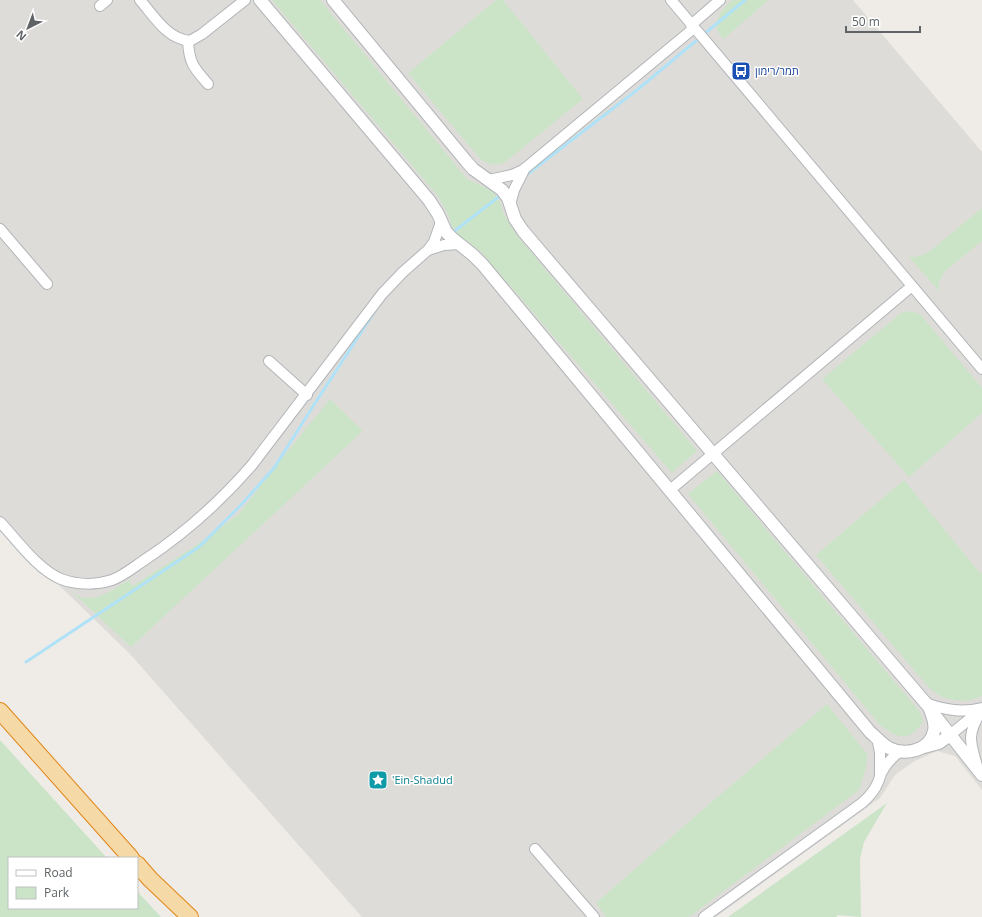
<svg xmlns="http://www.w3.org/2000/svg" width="982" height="917" font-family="'Open Sans','Noto Sans Hebrew',sans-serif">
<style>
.industrial{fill:#dedcd9}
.green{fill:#cbe4c7}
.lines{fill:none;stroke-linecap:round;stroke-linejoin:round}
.stream{stroke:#b0e2f7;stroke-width:3}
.minor-casing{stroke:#b2b5b8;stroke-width:12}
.tertiary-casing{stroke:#b2b5b8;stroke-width:14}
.trunk-casing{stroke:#e08517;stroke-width:18}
.minor{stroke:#fff;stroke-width:10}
.tertiary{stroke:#fff;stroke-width:12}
.trunk{stroke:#f5daa8;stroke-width:16}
.labels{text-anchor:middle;stroke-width:3;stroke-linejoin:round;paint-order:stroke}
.transit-label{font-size:11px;fill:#164399;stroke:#fff;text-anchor:start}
.culture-label{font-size:11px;fill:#0d838f;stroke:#fff;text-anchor:start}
</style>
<rect width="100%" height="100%" fill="#efece7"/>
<!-- industrial -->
<path class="industrial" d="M0 0H853L982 152V790L955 756 937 751 913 762 895 775 880 798 716 917H362L130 654 0 528Z"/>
<!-- green -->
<path class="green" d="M272 0H320L467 179 493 191 500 202 503 212 515 233 697 451 672 473 481 252 466 240 459 236 451 225 449 216 438 196Z
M496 0H503L583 99 504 163 492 165 481 160 408 73Z
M733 0H768L724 39 717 31C716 14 721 11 733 0Z
M982 208V241L944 272 939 283V291L908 256C916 259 923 255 930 251Z
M910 311 920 314 982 388V413L909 477 822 379 901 313Z
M330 399 363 431 131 647 72 592C75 594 78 596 81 597 96 602 116 588 129 580L132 586 192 548 239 514 274 468Z
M717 471 920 712 923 722C908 743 898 738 880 725L688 494Z
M904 480 980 573 982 572V696C970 703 949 702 937 694 932 691 929 687 925 683L816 555Z
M827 704 868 755 865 771 859 790 689 917H606L596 903 700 812Z
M0 740 107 858H9V908H137V891L161 917H0Z
M887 803 864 842 860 859 861 917 837 915V917H728Z"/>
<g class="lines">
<!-- stream -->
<path class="stream" d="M525 176 637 90 745 0
M452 233 501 195
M26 662 199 547 241 505 274 468 310 411 375 311"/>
<defs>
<path id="minor" d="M140 0C154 16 167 39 190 41L202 34 245 0
M671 0 982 369
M100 6 107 0
M691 25 720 0
M188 41C189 63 194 68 208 84
M489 180 512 175 523 170 694 28
M510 205 514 190 525 168
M0 229 47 284
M428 250 444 245 459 244
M269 361 307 395
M670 490 912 286
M0 522C17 540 38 570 61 579 77 585 96 585 112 580 123 576 134 567 143 561 184 534 220 502 252 465L382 294 403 272 428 250 434 242 441 222
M925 703C945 710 962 713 982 708
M950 735 977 713
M877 738 880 752V775
M978 769C970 742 966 735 982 710
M535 849 594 917
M704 917 862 803C869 797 875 790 878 782 880 778 880 774 883 770 887 762 893 757 900 751"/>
<path id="tertiary" d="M260 0 429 200 438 214 446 232 453 239 473 255 483 265 870 732C876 737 882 744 889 748 905 756 930 751 934 731 936 723 932 715 929 707L523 231 515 219 508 198 502 190 473 169 466 161 333 0
M933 713 982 775
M924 747 939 743 950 735"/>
<path id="trunk" d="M0 711 131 858
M137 864 150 879 190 917"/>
</defs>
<!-- minor casing -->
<use href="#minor" class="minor-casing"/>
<!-- tertiary casing -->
<use href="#tertiary" class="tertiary-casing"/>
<!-- trunk casing -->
<use href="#trunk" class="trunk-casing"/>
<!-- minor -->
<use href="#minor" class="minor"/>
<!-- tertiary -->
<use href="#tertiary" class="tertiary"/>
<!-- trunk -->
<use href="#trunk" class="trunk"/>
</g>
<!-- icons -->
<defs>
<symbol id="bus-square" viewBox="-11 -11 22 22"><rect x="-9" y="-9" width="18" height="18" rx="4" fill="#1a4fb4" stroke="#fff"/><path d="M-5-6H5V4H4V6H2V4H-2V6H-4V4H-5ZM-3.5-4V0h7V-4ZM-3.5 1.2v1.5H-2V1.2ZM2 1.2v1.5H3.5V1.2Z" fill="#fff"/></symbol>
<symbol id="sight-square" viewBox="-11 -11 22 22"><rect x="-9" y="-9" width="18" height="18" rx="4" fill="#0f9aa8" stroke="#fff"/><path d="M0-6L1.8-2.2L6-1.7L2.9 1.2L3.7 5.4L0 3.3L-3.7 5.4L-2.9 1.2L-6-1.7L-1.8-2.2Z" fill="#fff"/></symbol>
</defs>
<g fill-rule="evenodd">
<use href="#bus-square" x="730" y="60" width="22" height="22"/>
<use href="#sight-square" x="367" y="769" width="22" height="22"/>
</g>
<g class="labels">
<!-- transit labels -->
<g class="transit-label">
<text x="755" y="75">תמר/רימון</text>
</g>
<!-- culture labels -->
<g class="culture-label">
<text x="392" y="784">'Ein-Shadud</text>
</g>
</g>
<!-- legend -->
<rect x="8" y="857" width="130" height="52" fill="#ffffff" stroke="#bfc1c2"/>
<rect x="16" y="870" width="20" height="6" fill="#ffffff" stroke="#bfc1c2"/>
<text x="44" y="877" font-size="12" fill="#5f6366">Road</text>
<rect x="16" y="887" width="20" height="12" fill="#cbe4c7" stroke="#bfc1c2"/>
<text x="44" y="897" font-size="12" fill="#5f6366">Park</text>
<!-- north arrow -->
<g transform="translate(28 28) rotate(222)" stroke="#ffffff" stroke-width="3" paint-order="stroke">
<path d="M0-3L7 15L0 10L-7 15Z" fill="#5f6366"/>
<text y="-6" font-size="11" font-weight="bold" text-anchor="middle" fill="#5f6366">N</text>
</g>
<!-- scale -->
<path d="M846 26v6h74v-6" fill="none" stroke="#5f6366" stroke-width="2"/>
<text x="852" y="26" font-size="12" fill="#5f6366" stroke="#ffffff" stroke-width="3" paint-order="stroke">50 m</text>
</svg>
